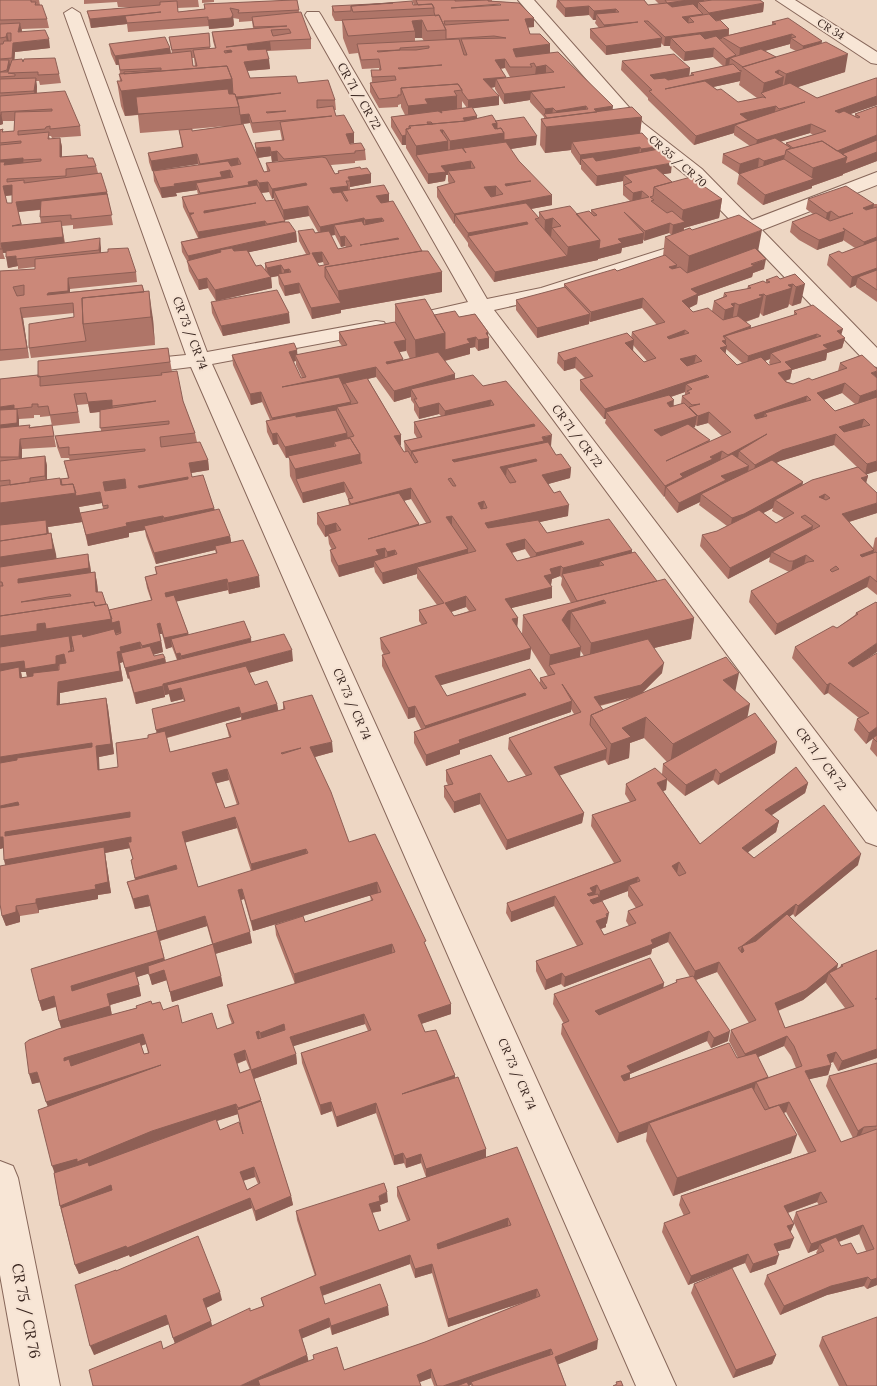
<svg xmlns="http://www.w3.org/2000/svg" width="877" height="1386" font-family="Lora,serif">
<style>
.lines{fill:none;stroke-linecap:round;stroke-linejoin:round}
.minor-casing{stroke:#87675a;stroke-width:2}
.minor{fill:#f8e6d6;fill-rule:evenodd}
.wall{fill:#af7568;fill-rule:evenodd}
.shaded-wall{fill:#8e5f55}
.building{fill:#cb8879;stroke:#8e5f55;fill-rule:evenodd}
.labels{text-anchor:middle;stroke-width:4;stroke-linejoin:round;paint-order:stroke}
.far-street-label{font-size:11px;fill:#37241e;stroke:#f5e2d2}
.street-label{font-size:12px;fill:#37241e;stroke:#f5e2d2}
.near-street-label{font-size:15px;fill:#37241e;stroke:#f5e2d2}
</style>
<rect width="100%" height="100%" fill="#edd6c3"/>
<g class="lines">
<defs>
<path id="minor" d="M518 0H534L643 123 702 169 752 220 877 172V185L762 230 877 348V367L869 365 745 236 552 297 494 310 877 812V846L866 842 475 314 418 325 411 323 407 319 411 315 468 302 305 15 307 12H319L321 15 487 299 541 288 736 226 688 177 631 131Z
M776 0H795L877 52V64L871 63Z
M72 8 80 13 207 352 376 321 384 322 387 327 384 332 376 333 212 364 676 1386H636L191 367 135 374 127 372 124 367 127 362 135 360 186 355 64 13Z
M0 1161 13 1166 18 1178 60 1386H20L0 1275Z"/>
</defs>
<!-- minor casing -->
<use href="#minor" class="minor-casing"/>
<!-- minor -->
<use href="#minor" class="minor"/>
</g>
<!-- wall -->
<path class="wall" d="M0 0H39L40 5 47 19 49 28 22 29V32L50 48 15 52 14 60 23 62 59 74 61 83 40 85 39 81H36L37 87V93L80 126 81 136 52 138 51 136H49L50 139 60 138 62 147V157L88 158 96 166 98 173 107 192 113 225 73 229V225L62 226 65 243 101 248V253L136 272 137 282 70 289V292L142 285 153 319 155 345 31 358 29 348 74 317V313L23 318 29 358 0 361V271L35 269V267L18 269V266L8 268 6 253H3L5 259H0V129L4 132 14 131V121H3V124L0 125ZM12 195V203H7L5 196ZM40 210V217L41 223 22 225 18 212Z
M84 0H198L199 7 177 8 178 12 204 9V4L297 0 299 12 311 39V49L267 51 270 69 247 71 250 78 298 83 335 100 336 110H334L336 116 354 133V143H350L365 150 366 160 355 161V163L331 165 335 174 338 173V171L361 169 371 174V183L350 187V190L389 194V202L422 251 442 272V292L341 310V313L312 319 300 293 285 296 279 284 278 276 271 277 272 288 216 301 208 288 199 290 189 271 187 261 182 252 181 242 198 238 183 207 182 197 198 195 197 190 176 193 177 196 162 198 154 181 153 171 155 170 152 171 149 162 148 153 182 147 179 130 191 129 140 133 138 115 125 116 121 106 117 81H120L119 74H120L119 65H116L111 54 109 44 170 48 171 53H172L169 37 209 33 210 48H215L213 41 212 32 253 28 252 21 239 22V19L233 18 234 25 232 27 209 29V26L128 32 127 24 91 28 87 11 136 7H118L117 2 84 4ZM192 58H194L195 66H193ZM250 123 253 133 280 130 282 140 255 143 256 155 243 124ZM226 126 192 131V129ZM271 156 272 162 278 161 279 162 266 163 267 171 264 172 258 158ZM198 164V165L155 170ZM269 192 272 199 274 198V200L266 201 261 193ZM309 216 318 232 315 233 298 231 299 241 306 254 265 263V270L256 266 249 252 297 242 296 232 285 222V220ZM331 235H335L341 247 345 246 346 247 338 249ZM323 262 324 265 319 266 317 263Z
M202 0H214V2L202 3Z
M412 0H492V1L519 3 534 27H528L530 34 550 53 612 110 642 117 640 133 655 147V150L671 173 663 174 672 182 722 199 719 218 684 228V231L692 230 758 251 764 269 753 273 752 277 698 296 697 304 689 308 693 312 712 311 714 301 723 297 724 293 747 289 748 286 766 283V280L780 279 795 274 801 303 792 306 789 304 788 307 763 316 760 313 759 317 746 322 751 328 794 315V311L841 335 845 338 842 348 827 353 826 360 792 370 790 379 785 381 793 384 812 380 838 371 840 363 862 355 877 471 866 474 868 476 866 482 877 513 849 522 873 548 875 538 877 537V595L867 587 775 635 749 602 751 591 789 572 769 562 770 557 728 579 700 546 702 535 717 531 727 526 699 505 700 502 677 513 665 498V496L664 497 605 423 606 419H604L580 390V380L585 378 575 368 564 371 557 363 558 353 631 338 632 332 657 325 642 308 590 322 589 321V324L537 338 516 310V300L564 288V284L617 271 663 256 665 237 672 235 669 233 643 240V243L622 248 621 253 598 259V260L494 282 468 246V243L455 225V223L454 224 437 197V187L449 184 448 181V175H446L445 181 428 184 406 148V145H402L391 127V117L405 115 401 107V104L398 105V107L379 108 370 92V83L372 82 371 70H379V68L362 69 358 53 349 54 343 38 342 20H352L335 21 332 15V6L414 5ZM500 4 501 5 454 8ZM415 38H422L424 41H415ZM505 68 510 77H519L506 78 501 69ZM495 87V89L504 104 530 100V102L544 117V119H541L540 145 545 153 571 150V152L580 165H581V169L596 186 623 181V195L630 201 591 210V213L576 214 539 212V218L531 209 552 205 510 149 536 145 495 121 477 118 472 108 499 105 491 88ZM462 101 467 108H462ZM633 345 647 361 644 362 633 350ZM726 349 742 363 737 365 725 354ZM770 359 769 363 771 365H769L765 361ZM685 392V395L682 396 681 404 674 406 671 397ZM842 393 855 404 835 411 824 400ZM708 423 722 436 710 442 694 427H695V425L697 426ZM834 445 857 467 802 485 803 482 776 463 780 461ZM773 508 772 511 784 518 776 523 763 513Z
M557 0H644L648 5 659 4 655 0H760L764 3 763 12 715 21 729 29V35L772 25V22L822 41 821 44 845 72 797 87 817 98 877 78V105L850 114 855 116V114L877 106V161L843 174V175L812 186V188L763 205 737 184 739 174 722 163 723 154 750 146 734 135V133L694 145 648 100V98L621 70 622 61 690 68 689 76H690L691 73 723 66 713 57 684 61 670 48V46H664L661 43V47L606 55 590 38V29L599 28 595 23 596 20H593L589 15 565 17 556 7ZM790 44V48L796 51 776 57 764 51ZM740 81 739 85 757 98 738 102 713 87ZM810 133 813 135 786 143V145L780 142Z
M808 199 874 204H877V302L856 287V285L850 288 827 265 829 255 842 253 855 248 843 240V241L817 250 799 240 790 232 792 222 813 214 806 209Z
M211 302 290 323 223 336 212 313Z
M395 304 434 315 459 317 488 332 489 348 478 351 475 347 470 348V354L445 361 455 379 483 386 506 381 551 446H550L556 455 571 468 570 478 548 484 568 516 539 522 547 533 632 550V553L657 581 694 618 691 639 654 648 662 673 643 692 735 691 747 717 775 753 718 785 713 780 685 796 667 780 666 790 663 791 700 844 808 783 805 793 771 815 779 821 776 832 748 852 754 858 858 865 795 917 793 914 789 917 838 964 837 969 840 967 841 965 877 950V1058L838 1071 833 1062 830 1063 831 1065 828 1075 809 1079 841 1142 853 1138 826 1086 829 1076 877 1063V1285L867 1289 864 1286 827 1295 780 1315 764 1284 767 1275 817 1254 816 1253 818 1249 808 1253 793 1221 796 1212 819 1205 817 1202 788 1213 794 1224 790 1233V1248L778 1251 776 1264 750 1273 745 1263 688 1285 662 1232 664 1223 684 1216 679 1205 681 1196 808 1153 786 1112 784 1113 791 1153 673 1196 646 1141 647 1132 617 1143 561 1034 562 1024H564L553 1004 554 994 664 983 663 989 676 983V980L690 977 668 942 652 949 651 954 564 987 561 984 545 990 536 971V961L577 946 554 906 511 922 506 913 507 903 614 863 591 826 592 815 630 802 625 794 626 784 662 774 663 764 667 762 644 738 630 743 629 758 608 765 605 760 559 775 584 813 582 823 506 850 480 804 454 813 444 797V786L448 785 446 781V770L508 782 526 776 508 749 509 738 574 714 571 709V712L460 750V754L426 766 414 743V732L421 729 415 717 408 719 382 666V655H384L381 649 380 638 422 625 419 621V610L437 605 417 578V574L383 584 375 572 374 567 339 577 331 561 330 550H332L329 544 328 536 325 537 317 524V513L349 505 348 499 345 492 303 503 290 476 289 457 286 458 278 444 273 445 267 432 266 421 270 420 262 402 251 405 233 365 232 355 297 350V355L342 346 339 342V332L395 322ZM406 350 410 359 403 360V359L399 352ZM296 361V365L302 378H301L293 362ZM376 377 394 402 411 397V400L414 404V410L419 419 439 414 441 416 414 422V433L417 438 404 441 405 452H404L400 446 401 445V435L368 379ZM411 499 426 523 419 525V524L403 501ZM525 549 531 558 517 561 512 553ZM560 576 562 578 561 585 571 603 523 615 522 634 517 627 518 618 511 608 552 598 551 585 552 579ZM466 607 469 611 454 616 451 612ZM531 649 548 676 540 678V683L447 696 440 685 530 659ZM580 650 584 656 580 657ZM630 698 603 710 600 706ZM628 891V896L636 908 628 911 626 921 629 926 604 935 601 929 606 927V924L607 923 599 902ZM717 972 749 1023 731 1030 729 1041 738 1058 630 1079V1074L707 1041 711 1048 728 1041 696 980ZM826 982V983L845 1008 785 1028 778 1011 803 1000ZM784 1046 791 1056 796 1068 767 1078 768 1077 758 1057ZM859 1234 866 1251 857 1254 841 1246 839 1242Z
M168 348 172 372 195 433 197 442 208 460 209 470 191 473 192 477 214 508 215 510 230 536 231 542 260 587 229 594 228 590 176 601 189 635 252 642 293 661 249 673 255 685 277 704 278 711 283 709V702L333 752 315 757 349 842 426 948 451 1014 421 1024 425 1032 455 1078 486 1149V1157L597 1349 558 1364 566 1386H471V1385L469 1386H434L431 1378 420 1382 163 1349 175 1344 169 1324 94 1355 116 1271 222 1300 206 1308 212 1326 263 1306 261 1298 315 1276 297 1220 296 1211 388 1202 380 1205 381 1211 372 1213 379 1231 407 1221 397 1196V1187L426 1177 421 1163 406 1168 404 1163 394 1165 376 1113 337 1127 332 1111 321 1115 302 1063 301 1053 368 1031 365 1024 293 1046 296 1054 297 1064 254 1079 291 1196 293 1205 256 1221 252 1208 130 1257 129 1255 79 1274 75 1265 60 1206 54 1173 48 1106 40 1082 32 1084 62 1028 56 1007 42 1011 39 1001 157 931 150 906 135 909 127 882 135 880 131 860H133L130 848 105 853 111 893 98 895V899L39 910V913L20 916V922L6 926 2 916 5 865 3 848 0 849V379L38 375ZM88 404 90 413 100 412 101 431 55 436 57 447 61 458H69L70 461H64L68 478 47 480V466L45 456 22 458V449L56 447 52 425 30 427V425L19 426V419L34 418V415H40V417L50 416 52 426 80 423 77 405ZM102 503 103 509 80 513 88 546 129 537V533L145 530 146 536 156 564 215 550 216 553 155 567 156 574 145 577 147 588 151 600 109 610 98 592 97 583 95 572 91 573 90 565 56 559 51 533H49L48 527 82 522 79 507ZM160 634H162L166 649 172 647 177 660 166 663 165 658 154 656 153 655 163 652ZM123 662 128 679 129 678 136 704 165 697V695L169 694 171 702 183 699 184 701 156 733 148 738 118 767 99 770V757L114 754 108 708 106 698 60 704V693L123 681 120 663ZM21 672H26L27 677H22ZM241 717V720L226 724 229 737 170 752 167 738ZM229 780 237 805 225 808 216 783ZM237 828 251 871 198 887 185 842ZM375 894 370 895 371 901 305 922 303 916ZM244 899 253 931 303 916 275 925 276 935 295 984 227 1005 229 1016 232 1024 217 1029 182 1023 152 1004 136 1006V1008L112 1015 110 1005 141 996 137 977 149 973 152 985 167 980 172 1002 223 986 221 976 215 954 252 943 241 900ZM207 926 212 944 165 960 160 941ZM146 1044 148 1053 144 1054 141 1046ZM246 1060 250 1070 240 1073 237 1064ZM238 1114 241 1128 220 1130 217 1121ZM255 1177 258 1184 247 1190 243 1181ZM410 1264 415 1278 432 1273 448 1327 525 1302 425 1342 344 1370 308 1361 307 1355 302 1338 330 1327 332 1335 389 1315 325 1304 322 1296Z
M877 603 868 658 877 735 866 744 854 730 857 719 859 718 828 693 824 695 792 658 795 647 837 628 855 615 856 613Z
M877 735V757L870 749 873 738Z
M694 1284 776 1355 772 1364 733 1378 691 1293Z
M822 1337 877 1386H839L819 1346Z"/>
<!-- shaded-wall -->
<path class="shaded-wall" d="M688 0H704L703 7 698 2V8L666 12 667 3Z
M764 3 763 12 708 22 709 13Z
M589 6V15L565 17V8Z
M616 9 615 18 596 14V20H593L594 11Z
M161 12 127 23V24L91 28 90 19Z
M703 14 701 23 694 22 689 17 688 25 682 17Z
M233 15 234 25 232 27 209 29 208 20Z
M534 18V27L525 28V19Z
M422 20V38H415V31L412 21Z
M638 22 603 34 604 25Z
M20 23 22 32H18Z
M729 29 728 38 722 37V39L677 45 671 38 670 46H664L665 37Z
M7 33 9 42 8 47 6 37Z
M792 34 790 44 739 58 740 48Z
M662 38 661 47 606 55V46Z
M49 39 50 48 15 52 14 67 12 58 13 43Z
M270 41 271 50 227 56 226 47Z
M822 41 820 50 802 55 803 46Z
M550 44V53L513 58V49Z
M170 48 171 57 116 65 115 56Z
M714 48 713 57 684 61 685 52Z
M848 54 845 72 783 92 786 74Z
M736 55 735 62 730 58 729 67 725 68 726 59Z
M269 59 270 69 245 71 244 62Z
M505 59V68L495 69V60Z
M9 60 11 69 8 76 7 70Z
M546 65V75L535 76 536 67Z
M690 68 689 78 649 84 650 75Z
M779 70 778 79 784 77 781 95 766 98 762 94 764 83 758 79Z
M741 72 740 81 664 98 665 89Z
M506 77V86L496 79 495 87 483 89V79Z
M36 78 37 87 36 101 34 91Z
M232 79 235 105 125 116 121 91Z
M565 87 531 92 530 100 504 104V94Z
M281 93 237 107 234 97Z
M457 96V115L442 113 441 111V116L408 125V106L425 99Z
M499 96V105L468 109V100Z
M877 96V105L833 120 835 111Z
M586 106V116L556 121V111Z
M613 106 612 116 594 118V109Z
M776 106 774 116 735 125 734 133 694 145 696 136 740 114Z
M553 108 552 117 545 116V109Z
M1 112 3 124 0 125V115Z
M249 114 250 123 241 124 240 115Z
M477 116V126L463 127V118Z
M642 117 639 143 572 142 571 150 545 153 546 127Z
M497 123 504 133 537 136 536 145 504 150 466 153 463 148V157L450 159V141L492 124Z
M811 124 810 133 755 149 757 140Z
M443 130V142L448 141V160L416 155V146L411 138Z
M354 133V143L347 144 346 134Z
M406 135V145H402V136Z
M877 135V144L837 160 835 151Z
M60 138 62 147V167L60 157Z
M270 147 271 156 257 158 256 148Z
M640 147 639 157 586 164 581 159V165H580V155Z
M655 147 654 157 640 159 641 149Z
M277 151 278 161 272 162 271 152Z
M877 152V161L843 174V175L812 186V188L763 205 765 195 811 180 813 168 847 157Z
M197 154 198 164 152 171 151 161Z
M785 155 783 164 762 171 764 161Z
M23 158 24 168 0 170V160Z
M238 158 239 168 201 174 200 164Z
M759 158 758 168 738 174 740 164Z
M471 161V171H448V175H446L445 181 428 184V174L441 166Z
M672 163 671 173 629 180 624 175 623 181 596 186 597 176Z
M230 170 231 180 196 183 197 190 176 193 177 196 162 198 160 188 174 184 220 172Z
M371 174V183L350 187V181L348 177Z
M257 180 258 190 202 203 200 193Z
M530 181V190L505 194V184Z
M268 182 269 192 260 193 259 183Z
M306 183 307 193 274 191V198L272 199V189Z
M12 185 15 195 5 196 3 186Z
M348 186 349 196 342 191 343 197 331 198 330 188Z
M496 186V196L484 197V187Z
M642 191 641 201 632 203 633 193Z
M107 192 109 202 18 212 16 202Z
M389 194V204L376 206V196Z
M552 195V205L460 222 455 215V223L454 224V214Z
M722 199 719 218 684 228 683 232 672 235 673 225 681 223 683 210Z
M256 203 205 221 204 211Z
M874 204 872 214 863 208Z
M308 206 309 216 284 220 283 210Z
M831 211 829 221 825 223 827 213Z
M189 213H194L190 215 191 223Z
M364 218V229L334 225 335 235 321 238 320 227Z
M382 218V228L366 231 365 220Z
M553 218 551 237 544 239 545 220Z
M61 221 65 247 3 253 1 243Z
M265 221 266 231 199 242 198 232Z
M285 221 286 231 267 234V224Z
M527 222 526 232 468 236 467 243 468 233Z
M670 223 669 233 644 241 645 231Z
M762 230 757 257 686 283 689 256Z
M845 231 843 241 817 250 819 240Z
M296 232 297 242 222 258 220 250 221 259 190 266 188 256Z
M644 233 643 243 622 248 621 253 598 259V260L494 282 495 272 567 256 568 247 600 240 618 239Z
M345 236V246L341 247 340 237Z
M877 237V246L862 252 864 242Z
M100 238 101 248V261L99 250Z
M398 238V248L360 245Z
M322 252 323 262 312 264V253Z
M16 256 18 266 8 268 6 257Z
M766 259 764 269 753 273 752 277 698 296 697 304 681 312 682 301 691 289Z
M281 265 282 275 278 274V276L268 278 267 268Z
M677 265 675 275 669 267Z
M877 268V277H858L856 285 850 288 852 277Z
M289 269 290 279 284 280V270Z
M442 272V292L341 310V313L312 319 311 308 339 303 338 291Z
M271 277 272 288 216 301 215 290Z
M68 278 70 289V301L47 295 48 293Z
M207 278 208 288 199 290 198 280Z
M299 283 300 293 285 296 284 286Z
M793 284 788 307 763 316 766 296 788 285Z
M805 284 801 303 792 306 796 287Z
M149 291 153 319 155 345 151 317Z
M764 294 759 317 735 325 739 305Z
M643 298 642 308 590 322 591 312Z
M735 303 732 322 722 330 725 310 731 304Z
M20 308 23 318 29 358 27 348Z
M289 313 290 323 223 336 221 326Z
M590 314 589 324 537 338V328Z
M751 326 750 336H725L724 341 726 340V346H727L725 356 718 358 723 336Z
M843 329 840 339 845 338 842 348 827 353 826 360 792 370 790 379 776 384 778 373 785 362 823 345 837 331Z
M685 330 683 341 665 347 667 337Z
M488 332V338H489V348L478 351V340L486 333Z
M445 333 467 339 476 337 475 347 470 348V354L416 368 415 340Z
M817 334 815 344 771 353 770 359 747 367 748 356Z
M406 340V351L395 353 394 342Z
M634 340 633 351 625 343Z
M297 350 298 360 295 355 296 361 290 362 289 352Z
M696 355 694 365 679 370 680 359Z
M576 357 575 368 564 371V361Z
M403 359V369L386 372V362Z
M376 367V377L283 398 282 387Z
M877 371V378L871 373Z
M455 374V384L411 389V397L394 402V391Z
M707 375 705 385 686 384 685 392 610 417 606 412V419H604L605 409Z
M845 383 842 393 814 403 817 393Z
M877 390V399L857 407 860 396Z
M261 392 262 402 251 405 250 394Z
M807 396 805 407 767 416 765 413 763 422 752 426 754 415Z
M112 400 113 410 90 413 88 402Z
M491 400 490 410 444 422 445 411Z
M674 400 673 410 667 403Z
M351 402V413L337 407V416L273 429 272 418Z
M439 403V414L419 419V408Z
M14 405 16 416 0 418V407Z
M17 409 19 419V434L0 436V425Z
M709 412 708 423 697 426 698 416Z
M697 416 695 427 652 440 654 430Z
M864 419 861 430 839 437V427Z
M534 424 533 434 412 452V462L411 451Z
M277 433 278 444 273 445 272 434Z
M347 433 348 439 334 442V447L286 458 285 447Z
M767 434 739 451 738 459 726 465 728 455Z
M836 434 834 445 780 461 753 476 755 465 782 450Z
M401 435V445L395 447 394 436Z
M552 435 551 446 452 470V460Z
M20 439 22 449V468L19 457Z
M722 451 720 462 666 487 665 496 664 497 665 486 680 474 710 457Z
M360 454 361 474 296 479 295 469Z
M45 456 47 466V487L45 476Z
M536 459 535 470 507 468 506 476 500 478V467Z
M208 460 209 470 191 473 189 463Z
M877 461V471L865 475 867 464Z
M749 466 747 477 701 494 700 502 677 513 679 503 721 476Z
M571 468 570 478 541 486 542 475Z
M868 476 865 487 861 478Z
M188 477 189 488 140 496 138 486Z
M60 478 64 494 100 492 102 503 79 507 82 522 48 527 49 550 51 533 56 554 58 570 0 579V503L61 485Z
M125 479 127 490 105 493 103 482Z
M344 482 345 492 303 503 302 493Z
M803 482 801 493 775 500 773 508 742 524 730 529 732 518Z
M411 488V499L351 514V504Z
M825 494 823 505 819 497Z
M484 501 483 512 478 503Z
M877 503V513L839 525 842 514Z
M569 505 568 516 485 534V523Z
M214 508 216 518 165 529 164 518Z
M163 516 165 526H144L145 530 129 533V537L88 546 86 535 126 523Z
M452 516V526L446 517Z
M336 523 337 533 328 534V536L325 537V526Z
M419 524V534L368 539Z
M813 526 811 537 772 552 770 557 728 579 730 568Z
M230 536 232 546H215V550L156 564 154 553Z
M525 539V549L506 554V544Z
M582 541 581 552 535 564 536 553Z
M385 548V558L374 561V567L339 577 338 566 376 550Z
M468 549V560L417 567V574L383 584 382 573Z
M395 550V560L388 562 387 552Z
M632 550 631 561 604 565 600 561 599 569 562 574 563 568Z
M874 550 872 561 857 565 860 555Z
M88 554 90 565 92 579 18 583V579Z
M806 555 804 566 791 572 793 561Z
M561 566 560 576 552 579 551 585 544 586V576L550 569Z
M95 572 97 583 99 603 96 592Z
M259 576 260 587 229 594 228 583Z
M870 576 867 587 775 635 777 624Z
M227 579 228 590 166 604 165 593Z
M552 587V598L504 610 505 599Z
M466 596V607L445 614V603Z
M604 600 602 621 571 612 570 631 562 620 568 611Z
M518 618 517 629 512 619Z
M694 618 691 639 589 664 591 643Z
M112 619 119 621 121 632 115 634 116 640 72 647 73 660 68 652 0 658V626L37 624 45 623Z
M160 623 162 634H159L157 624Z
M188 633 190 643 171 639 172 647 166 649 164 638Z
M251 638 252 649 183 666 181 656Z
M161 641 163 652 144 657 142 646Z
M140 642 142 653H121L123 662 120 663 123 681 60 693V716L57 705 58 682 117 652 120 647Z
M877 643V652L845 674 848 663Z
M581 647 579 668 549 665 550 655Z
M531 648 530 659 435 687V676Z
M292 650 293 661 182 691 183 699 171 702 167 685 169 694 165 695 163 684Z
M180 653 182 664H178L176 654Z
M64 654 67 665 58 666V675L28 680 26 672H21L22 678 0 676V664Z
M165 658 167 669 128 672 129 678 128 679 125 668Z
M664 663 662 673 640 695 593 707 594 697Z
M739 673 735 693 723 680Z
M830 683 828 693 824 695 827 685Z
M163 686 165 697 136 704 134 693Z
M525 693 524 704 425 737V726Z
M106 698 108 708 114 754 99 757 100 781 98 770 96 746Z
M572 701 571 712 460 750V754L426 766V755L459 740Z
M277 704 279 714 243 725 241 714Z
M750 704 746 725 670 765 673 744Z
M415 706V717L408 719V708Z
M239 707 241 717 158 740 156 730Z
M646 717 644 738 630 743 629 758 608 765 611 744 622 728Z
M877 727V735L866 744 869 733Z
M332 742 333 752 311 758 310 747Z
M777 742 775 753 718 785 720 774Z
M92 743 95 754 0 768V757Z
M607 749 606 759 553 778 554 767Z
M227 769 229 780 214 784 212 773Z
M716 769 713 780 685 796 686 785Z
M667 779 666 790 655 794 657 783Z
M808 783 805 793 763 821 765 810Z
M480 793V804L454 813V802Z
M18 802 22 813 0 817V806Z
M130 812 132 823 5 836V832Z
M584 813 582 823 506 850 507 840Z
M235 817 237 828 184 843 182 832Z
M779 821 776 832 740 858 742 848Z
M0 837H3L7 847 0 849Z
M131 837 133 848 128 842 130 848 105 853 111 893 98 895V899L39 910V913L36 903 7 870 4 860Z
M306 849 307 860 252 875 251 864Z
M861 854 858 865 795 917 798 906Z
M679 862 677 873 672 866Z
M176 865 178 876 138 889 135 878Z
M638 877 636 888 629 885 628 891 599 902 598 907 589 911 587 894 590 888 597 885 595 896 599 897 600 891Z
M377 882 378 893 253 931 251 921Z
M242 889 244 899 240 900 238 890Z
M148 895 150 906 135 909 133 899Z
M555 896 554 906 511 922V912Z
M796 904 793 914 739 956 742 946Z
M16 906 20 916V922L6 926 2 916Z
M609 913 607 923 606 924V927L595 931 596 921Z
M205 916 207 926 159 941 157 931Z
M250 932 252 943 215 954 213 944Z
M670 932 668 942 652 949 651 954 564 987 565 977Z
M392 944V954L295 985 294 974Z
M164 958 167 968 75 996 72 991 71 986Z
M719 962 717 972 693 981 695 971Z
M838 964 835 974 829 973 826 982 803 1000 772 1013 775 1003Z
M164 970 167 980 152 985 149 975Z
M562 973 561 984 545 990 546 980Z
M221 976 223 986 172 1002 170 992Z
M664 983 662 993 594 1021 595 1011Z
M139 985 141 996 110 1005 112 1016 62 1031 59 1021 107 994Z
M54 996 57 1006 42 1011 39 1001Z
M451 1004V1014L418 1025V1015Z
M364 1014 365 1024 291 1047 290 1037Z
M284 1024 285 1035 262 1043 260 1033Z
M259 1031 260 1041 258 1042 256 1032Z
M709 1031 707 1041 630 1074 629 1082 620 1086 621 1076 627 1066Z
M730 1031 728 1041 711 1048 714 1038Z
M143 1034 146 1044 68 1068 64 1061V1058Z
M787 1036 784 1046 742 1064 745 1054Z
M877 1049V1058L838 1071 842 1061Z
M245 1050 246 1060 235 1064 234 1054Z
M836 1052 833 1062 824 1065 827 1055Z
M296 1054 297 1064 253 1079 251 1070Z
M161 1065 50 1112 46 1102Z
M831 1065 828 1075 802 1081 805 1071Z
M37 1072 41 1082 32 1084 29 1074Z
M455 1075V1085L402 1094Z
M768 1077 765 1087 756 1082 754 1091 649 1123 647 1132 617 1143 619 1133Z
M261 1100 262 1110 240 1118 238 1108Z
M331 1102 332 1111 321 1115 320 1105Z
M789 1102 786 1112 766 1118 769 1108Z
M376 1103V1113L337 1127 336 1117Z
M236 1104 238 1114 155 1141 90 1167 56 1176 52 1166 152 1131Z
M864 1127 860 1137 855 1141 858 1131Z
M797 1135 791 1153 673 1196 677 1178Z
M486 1149V1158L426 1178V1169Z
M403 1153 404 1163 394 1165V1156Z
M421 1154V1163L406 1168V1159Z
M254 1167 255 1177 242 1181 240 1172Z
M111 1185 114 1195 64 1215 60 1206Z
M387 1192 388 1202 380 1205 381 1211 369 1213V1204L379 1196Z
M821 1192 817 1202 781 1215 784 1206Z
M291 1196 293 1205 256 1221 255 1211Z
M250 1198 252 1208 130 1257 129 1255 79 1274 75 1265Z
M508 1218V1227L437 1253V1244Z
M794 1224 790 1233 787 1226Z
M863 1225 859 1234 822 1248 820 1244 818 1249 808 1253 811 1244Z
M794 1238 790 1248 771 1253 774 1244Z
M748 1254 745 1263 688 1285 691 1276Z
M410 1255V1264L321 1296 320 1287Z
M779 1255 776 1264 750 1273 753 1264Z
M432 1264V1273L415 1278V1269Z
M868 1277 864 1286 827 1295 780 1315 784 1306 831 1286Z
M877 1278V1285L867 1289 871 1280Z
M537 1289 536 1298 448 1327V1319Z
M220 1292 222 1300 206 1308 203 1299Z
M388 1306 389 1315 332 1335 331 1326Z
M166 1315 169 1324 94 1355 90 1346Z
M329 1318 330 1327 301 1339 299 1330Z
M211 1321 213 1330 176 1346 173 1338Z
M598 1340 597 1349 554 1366 555 1357Z
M551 1349 550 1358 471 1382V1385L468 1386H443Z
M307 1355 309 1363 259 1386H240Z
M776 1355 772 1364 733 1378 736 1370Z
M431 1369V1378L417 1383V1375Z"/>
<!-- building -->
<path class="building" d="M0 0H31V2H36L35 5H42L47 19 0 20Z
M293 0H297L299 10 238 13 239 10 230 8 233 15 231 18 208 20V17L127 23 125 16 161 12 90 19 87 11 160 5V2L177 1 178 12 205 9 204 4Z
M416 0H455V1L488 0V1L519 3 534 18 525 19 530 34H540L550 44 513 49 516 57 558 52 613 106 594 109 597 112 547 118 544 114 588 109 586 106 556 111 553 108 545 109 531 92 565 87 504 94 496 79 554 72 546 65 536 67 534 63 530 64 532 67H510L505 59 495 60 506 77 483 79 499 96 468 100 462 92V90L458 84 401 88V95H398V97L379 99 370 83 396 80 395 76 372 77 371 70H381L379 59 361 60 357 44 459 39 464 55H467L461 39 506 38 494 36 446 39V30L439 15 435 16 434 12V8L432 4 418 5ZM500 4 501 5 451 8ZM509 20 445 25 444 21ZM429 46V48L416 50H400V48ZM400 50 378 52 377 51ZM442 65 399 69 398 68Z
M558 0H644L648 5 667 3 672 7 693 4 703 14 682 17 688 23 694 22 689 17 709 14 716 21 720 20 729 29 665 37 648 21H644L662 38 606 46 590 29 638 22 604 25 596 14 619 12 616 9 594 11 589 6 565 8Z
M665 0H688L667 3Z
M712 0H760L764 3 709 13 698 2Z
M412 1 413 5 432 4 434 8 353 12 351 6Z
M393 3 351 6V11L334 12 332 6Z
M301 12 311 39 270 41 226 47 247 45 248 50 266 49 269 59 244 62 250 78 296 76 298 83 328 80 335 100H317V108L333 106 336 116 344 115 354 133 346 134 350 144 361 143 365 150 355 151V153L284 159 277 151 271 152 270 147 256 148 255 143 284 140 280 122 332 116 252 123 249 114 240 115 239 107 237 99 281 93 236 97 235 94H233L232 79 227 66 124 74V72L161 70V68L120 70 118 59 191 51 193 66H197L193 50 216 48 212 32 287 26 254 27 252 17ZM289 29 291 33 273 36 271 30ZM231 50 232 52 225 53 224 51ZM286 111 267 113 266 112Z
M439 15 446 30 427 31 422 20 412 21 415 31 348 36 342 20Z
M788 18 822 41 803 46 791 38 796 37 792 34 740 48 722 37 776 24 772 22Z
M20 23 18 32 45 30 49 39 13 43 12 58 0 59V44H3L4 41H11V33H7L6 37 0 38V24Z
M209 33 210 47 172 50 169 37Z
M700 34 705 39 716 36 736 55 726 59 714 48 685 52 671 38Z
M165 37 170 48 115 56 109 44Z
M826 42 848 54 786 74 779 70 775 72 784 77 764 83 742 67Z
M761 49 776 57 743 67 730 58Z
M674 54 690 68 650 75 654 79 665 78 668 80 694 75 691 73 733 64 740 71 741 70V72L665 89 705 81 717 90 721 89 738 102 763 97 766 98 761 93 790 83 817 98 876 78H877V96L835 111 839 113 844 111 858 118 860 117 855 114 877 106V135L837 151 822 141 793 148 786 143 826 131 811 124 757 140 735 125 805 102 779 109 776 106 740 114 748 120 696 136 649 91 652 90 622 61Z
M55 58 59 74 38 75V72L8 73 15 74V76L0 77V72H8L12 60 22 59 23 62 24 59Z
M0 60H9L7 70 0 72Z
M227 66 232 79 121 91 117 81H122L119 74Z
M36 78 34 91 0 93V79Z
M458 84 462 90 454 91 457 96 425 99 428 104 408 106 401 88Z
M228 89 229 94H235L239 107 138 114 136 97Z
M65 91 80 126 50 129V126L46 127 45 129 18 131V135L49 132 48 139 60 138V157L87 155 88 158H93L96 166 66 169V176L7 179V182L24 180V183L101 173 107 192 16 202 21 224 12 226 61 221 63 237 1 243 2 249H0V162H5L4 165 41 161V159L23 160V158L0 160V145L21 143V141L0 143V130L3 129 2 132 14 131 15 112 52 111V109L1 112V115H0V96ZM12 185V203H7L3 186Z
M472 107 477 116 463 118 465 121 409 126V129H406V135L402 136 391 117 438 111 442 113 441 111ZM427 122H431L433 124H428Z
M632 107 642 117 546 127 541 119Z
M492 115 497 123 492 124 495 129 501 128 504 133 450 141 443 130H440L448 141 416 146 406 129 411 128 409 126 466 121Z
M524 117 537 136 504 140V133L501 128 497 129V123L495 121Z
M243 124 264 172 270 171 266 163 322 157 326 158 335 174 339 173 338 171 360 167 361 169 367 168 371 174 348 177 350 181H346L348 186 330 188 333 193 341 192 346 201H348L342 191 384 185 389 194 376 196 381 203 393 201 422 251 325 267V277L341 303 311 308 299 283 284 286 278 274 291 272 289 269 284 270 281 265 267 268 265 263 310 254 298 231 313 229 315 233 329 231 338 249 352 246 345 236 340 237 334 225 362 221 364 225 384 221 382 218 365 220 364 218 320 227 308 206 283 210 274 191 307 185 306 183 272 189 268 182 259 183 257 180 248 182 249 185 200 193 196 183 233 177 230 170 220 172 222 177 174 184 175 186 160 188 153 171 228 161 231 166 241 164 238 158 200 164 197 154 151 161 148 153 183 147 179 130 192 129V131ZM398 238 399 239 360 245ZM322 252 329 264 319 266 312 253Z
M642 133 655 147 641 149 640 147 580 155 572 142Z
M775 138 791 148 786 150 785 155 764 161 759 158 740 164 723 154Z
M877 140V152L845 164 847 157 842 154Z
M822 141 847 157 813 168 786 150Z
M506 142 519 161 552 195 454 214 437 187 455 182 448 171 475 168 471 161 441 166 446 172 428 174 416 155 462 148 466 153 463 148ZM530 181H531L506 186 505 184ZM496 186 503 194 491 197 484 187Z
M659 149 672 163 597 176 581 159 593 157 596 161Z
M784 159 814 179 765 195 739 174Z
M656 168 672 182 654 187 653 196 650 197 654 200 651 201 667 213 672 211 685 222 673 225 670 223 645 231 624 212 644 233 618 239 622 243 599 249 600 240 576 214 589 211 594 216 597 215 591 210 649 197 642 191 633 193 624 185 632 182 624 175Z
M691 177 722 199 683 210 654 187Z
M257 185 266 201 275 200 285 221 267 224 265 221 198 232 190 215 194 213H189L182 197ZM256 203 204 213V211Z
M846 186 874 204 863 208 866 210 877 207V237L864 242 843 228 845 231 819 240 801 230 792 222 816 213 830 221 853 213 839 217 831 211 827 213 808 199Z
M107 194 112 215 71 219V215L40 217 41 201Z
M526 203 539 218 535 219 567 256 495 272 468 236 528 224 527 222 468 233 455 215Z
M570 206 600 240 568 247 552 228 561 226 553 218 545 220 539 212Z
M739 215 762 230 689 256 665 237 690 228 692 230Z
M282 222H289L296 232 188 256 181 242Z
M100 238 99 250 16 259V256L6 257V251Z
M877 240V268L852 277 829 255 839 251 842 253Z
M128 248 136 272 68 278V291L48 293 47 295 142 285 144 292 82 298 83 324 86 341 29 348V324L74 317 73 303 20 308 27 348 0 350V271L35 269V259L108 252V249ZM24 285V295L17 296 13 287Z
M232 248 234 251 247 250 256 266 261 265 271 277 215 290 207 278 198 280 187 261 221 252 220 250Z
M755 248 766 259 751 264 754 266 691 289 698 294 682 301 693 312 708 308 723 320 738 316 751 326 723 336 726 340 722 341 727 346 720 348 737 365 761 357 769 365 781 362 771 353 821 336 817 334 748 356 725 336 797 314 794 311 813 305 843 329 837 331 845 338 823 345 828 349 785 362 792 369 778 373 786 382 793 384 809 378 812 380 847 368 840 363 862 355 877 369V371L871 373 877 378V390L860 396 845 383 817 393 835 411 877 397V461L867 464 836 434 782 450 755 465 739 451 767 434 728 455 722 451 710 457 713 459 680 474 683 477 665 486 606 412 669 395 674 400 667 403 670 407 684 403 697 416 654 430 661 436 688 424 710 440 666 461 731 432 709 412 698 416 689 407 700 404 692 405 682 396 690 393 687 391 692 389 686 384 709 377 707 375 605 409 580 380 593 376 576 357 564 361 558 353 627 333 634 340 625 343 644 362 656 358 632 332 665 322 643 298 591 312 564 284 615 269 617 271 665 255 677 265 669 267 672 269 680 267 687 273ZM685 330 689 333 669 339 667 337ZM696 355 702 361 687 366 680 359ZM807 396 811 400 765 413 767 416 756 419 754 415ZM864 419 870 425 844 432 839 427Z
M421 251H428L442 272 338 291 325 267Z
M877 270V290L858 277Z
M795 274 805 284 796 287 793 284 788 285 792 288 766 296 764 294 759 295 763 297 739 305 735 303 731 304 734 307 725 310 714 301 727 296 724 293 751 288 748 286 763 281 767 283 770 282 766 280 777 276 780 279Z
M565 287 590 314 537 328 516 300Z
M277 290 289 313 221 326 211 302Z
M149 291 151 317 83 324 82 298Z
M425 299 445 333 415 340 395 304Z
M455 311 459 317 475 314 488 332 486 333 489 338 478 340 476 337 467 339 470 343 445 350V333L434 315Z
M395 322 406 340 394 342 403 359 386 362 387 364 438 352 455 374 394 391 376 367 282 387 339 377 351 402 272 418 261 392 250 394 232 355 294 343 297 350 289 352 301 378 306 377 295 355 347 345 339 332Z
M168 348 170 362 38 377V361Z
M177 371 183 401 195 433 160 437 161 447 200 442 208 460 189 463 192 477 203 475 214 508 164 518 163 516 126 523 127 526 86 535 80 513 108 508V505L103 506 100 492 76 496 73 484 62 485 61 479 69 478 64 461 145 451V449L69 455V447L59 448 55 436 169 424V421L100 428V410L156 401 112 406V400L88 402 86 393 74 394 78 412 50 415 48 406 38 407V404H32V407L14 409V405L0 407V379L38 375V377L40 376V386L162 375 161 373ZM188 477V479L139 488 138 486ZM125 479 126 488 105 491 103 482Z
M473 375 483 386 506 381 552 435 542 437 544 441 452 460 454 462 548 442 556 455 561 454 571 468 542 475 554 493 560 491 569 505 485 523 488 528 538 520 547 533 609 519 632 550 563 568 561 566 550 569 552 574 544 576 552 587 505 599 518 618 512 619 531 648 435 676 447 696 530 669 544 689 547 688 540 678 555 674 549 665 648 639 664 663 641 685 594 697 603 710 591 715 590 725 607 749 554 767 584 813 507 840 480 793 454 802 444 786 453 784 446 770 491 755 508 782 532 774 509 738 581 712 562 684 572 701 459 740 460 743 426 755 414 732 526 695 525 693 425 726 415 706 408 708 382 655 390 653 380 638 427 623 419 610 444 603 417 567 476 551 452 516 446 517 468 549 382 573 374 561 397 554 395 550 387 552 385 548 376 550 379 555 338 566 330 550 336 548 328 534 341 530 336 523 325 526 317 513 399 493 419 524 368 539 431 522 411 488 351 504 348 499 353 498 344 482 302 493 296 479 362 463 360 460V454L350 438 348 439 347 438 354 436 337 407 358 403 345 383 367 378 401 435 394 436 404 452 408 451 415 463 418 462 412 452 535 426 534 424 411 451 404 441 422 437 414 422 494 405 491 400 445 411 439 403 419 408 414 399H417L411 389ZM536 459 537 461 507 468 516 482 510 483 500 467ZM451 478 456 486H453L448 479ZM484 501 487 508 481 509 478 503ZM525 539 536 553 582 541 584 544 517 561 506 544ZM466 596 476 610 454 616 445 603Z
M17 409V423L0 425V410Z
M336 410 347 433 285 447 277 433 272 434 266 421 296 415V417Z
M30 425 29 428 52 425 54 436 20 439 19 457H0V428Z
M350 438 360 454 295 469 288 456 336 446 334 442Z
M732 454 749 466 721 476 726 480 679 503 666 487Z
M45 456V476L30 478V482L10 485V480L0 481V461Z
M772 460 803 482 744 514 732 518 701 494Z
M858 467 868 476 861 478 877 493V503L842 514 874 550 860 555 862 557 876 552 877 553V582L870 576 777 624 751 591 808 562 814 561 806 555 793 561H789L772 552 820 526 805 515 801 517 813 526 730 568 702 535 717 531 759 510 776 523 794 513 775 500 812 480ZM825 494 830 498 826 500 819 497ZM836 566 839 569 832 572 830 570Z
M60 478 61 485 73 484 76 493 0 503V486Z
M219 509 230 536 154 553 144 526Z
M46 520 47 534 0 541V525Z
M51 533 53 549 0 557V541Z
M243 540 259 576 228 583 227 579 165 593 166 597 174 595 188 633 164 638 160 623 157 624 161 641 142 646 140 642 120 647 121 651 117 652 120 671 58 682 57 705 106 698 111 744 96 746 98 770 118 767 116 743 148 738V735L165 731 170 752 231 737 226 724 285 709 283 702 312 695 332 742 310 747 331 792 349 842 375 834 426 941 424 942 451 1004 418 1015 425 1032 436 1030 455 1075 402 1094 458 1077 486 1149 426 1169 421 1154 406 1159 403 1153 394 1156 376 1103 336 1117 331 1102 320 1105 301 1053 371 1030 364 1014 290 1037 296 1054 251 1070 261 1100 238 1108 236 1104 152 1131 77 1162V1159L52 1166 38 1110 161 1065 46 1102 37 1072 29 1074 25 1043 29 1040 58 1029 137 1008 136 1006 151 1001 152 1004 160 1002 163 1010 178 1005 182 1023 212 1013 217 1029 234 1023 227 1005 395 952 392 944 294 974 275 925 303 916 305 922 373 900 370 895 381 892 377 882 251 921 242 889 238 890 250 932 213 944 205 916 157 931 148 895 133 899 127 882 177 869 176 865 135 878 131 860 133 859 128 842H131V837L4 860 3 837H0V808L19 805 18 802 0 806V763L17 760V758L92 747V743L0 757V671L19 667 20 678 33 676V673L59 670V664L66 663 64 654 56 656V664L25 669 24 661 0 664V647L69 636 71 650 68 652 74 651 71 636 82 634 83 637 114 629 116 635 121 633 119 621 112 623 109 610 152 600 145 577 157 574 155 567 217 553 215 546ZM301 748 282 754 281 753ZM227 769 239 804 225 808 212 773ZM130 812V817L5 836V832ZM235 817 251 864 306 849 308 853 198 887 182 832ZM284 1024 285 1030 258 1039 256 1032 259 1031 260 1033ZM143 1034 149 1053 144 1054 140 1042 71 1066 69 1059 64 1061V1058ZM245 1050 251 1069 240 1073 234 1054Z
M635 552 657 581 577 601 562 574 604 565 600 561Z
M88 554 89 568 18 579V583L95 572 96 592H102L106 604 95 606 94 602 0 616V586H3L2 582H0V567ZM70 594 71 596 21 602 48 597Z
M665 579 694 618 591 643 571 612 606 603 604 600 568 611 562 620 581 647 550 655 523 615Z
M94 602 95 606 107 604 112 619 46 629 45 623 37 624V631L0 636V616Z
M876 602 877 603V643L848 663 853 667 877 653V727L869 733 857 719 869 713 830 683 827 685 795 647 833 626 837 628 858 614 856 613Z
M244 621 251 638 181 656 180 653 176 654 171 639Z
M284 634 292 650 163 684V686L134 693 128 672Z
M150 646 154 656 163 654 165 658 125 668 121 653Z
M726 657 739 673 723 680 750 704 673 744 646 717 622 728 631 737 611 744 591 715Z
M246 666 255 685 267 681 277 704 241 714 239 707 156 730 152 709 185 701 181 688 169 691 167 685Z
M755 713 777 742 720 774 716 769 686 785 663 764Z
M877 735V742L873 738Z
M796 767 808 783 765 810 779 821 742 848 754 858 824 805 861 854 798 906 796 904 742 946 756 941 787 914 838 964 806 990 775 1003 785 1028 854 1006 829 973 843 966 841 965 877 950V998L875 999H877V1049L842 1061 836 1052 827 1055 831 1065 805 1071 841 1142 877 1129V1278L871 1280 868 1277 831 1286 784 1306 767 1275 824 1251 820 1244 836 1237 841 1246 851 1243 857 1254 874 1249 863 1225 811 1244 796 1212 827 1202 821 1192 784 1206 794 1224 787 1226 794 1238 774 1244 779 1255 753 1264 748 1254 691 1276 664 1223 690 1213 681 1196 816 1151 789 1102 769 1108 756 1082 802 1066 794 1046 787 1036 745 1054 731 1030 756 1020 719 962 695 971 670 932 651 940 653 944 565 977 562 973 546 980 536 961 583 944 555 896 511 912 507 903 621 861 592 815 636 800 626 784 655 768 667 779 657 783 700 844ZM679 862 686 873 679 876 672 866ZM638 877 640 881 629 885 643 905 628 911 636 923 604 935 596 921 607 917 606 914 609 913 602 901 593 904 591 902 590 900 599 897 598 894 589 896 587 894 593 892 590 888 597 885 600 891ZM742 946 744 951 742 953 738 948Z
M104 847 108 882 95 885 96 889 36 899V903L16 906V912L2 916 0 904V866Z
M157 931 164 958 71 986 72 991 135 971 139 985 107 994 110 1006 59 1021 54 996 39 1001 31 969Z
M213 944 221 976 170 992 164 970 149 975 148 966Z
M650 958 664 983 595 1011 599 1015 677 982 676 980 693 976 730 1031 714 1038 709 1031 627 1066 631 1072 621 1076 624 1081 729 1043 737 1058 756 1053 768 1077 619 1133 562 1024 569 1021 554 994Z
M877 1063V1126L864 1127 858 1131 829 1076Z
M752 1087 765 1110 779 1105 797 1135 677 1178 649 1123Z
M261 1101 291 1196 255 1211 250 1198 127 1248 126 1246 75 1265 61 1208 112 1190 111 1185 60 1206 54 1173 88 1162 89 1166 216 1119 220 1130 239 1122 243 1134 237 1110ZM254 1167 260 1183 247 1190 240 1172Z
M517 1147 598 1340 555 1357 566 1386H473L471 1382 553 1354 551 1349 443 1386H437L431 1369 417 1375 421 1386H260L258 1380 314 1359 313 1355 337 1347 344 1370 425 1342 540 1296 537 1289 448 1319 432 1264 415 1269 410 1255 320 1287 325 1304 380 1284 388 1306 331 1326 329 1318 299 1330 307 1355 240 1386H93L89 1370 161 1341 163 1349 250 1308V1311L264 1306 261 1298 316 1275 296 1211 384 1183 387 1192 379 1196 380 1201 369 1204 379 1231 410 1220 397 1187ZM508 1218 511 1225 438 1249 437 1244Z
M198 1236 220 1292 203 1299 211 1321 173 1338 166 1315 90 1346 75 1285 116 1270V1271Z
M732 1268 776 1355 736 1370 694 1284Z
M877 1317V1386H847L822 1337Z
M621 1381 623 1386H613L617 1384 616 1382Z
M467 1382 469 1386H457Z"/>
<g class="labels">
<!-- far-street labels -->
<g class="far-street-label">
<text transform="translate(831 29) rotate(32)" y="4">CR 34</text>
<text transform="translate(678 161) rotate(41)" y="4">CR 35 / CR 70</text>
</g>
<!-- street labels -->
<g class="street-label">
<text transform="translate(359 96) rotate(60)" y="4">CR 71 / CR 72</text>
<text transform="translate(190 333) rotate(69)" y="4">CR 73 / CR 74</text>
<text transform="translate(577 436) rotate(53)" y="4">CR 71 / CR 72</text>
<text transform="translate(352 704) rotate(66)" y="4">CR 73 / CR 74</text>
<text transform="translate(821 759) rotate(53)" y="4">CR 71 / CR 72</text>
<text transform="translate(517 1074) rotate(66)" y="4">CR 73 / CR 74</text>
</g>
<!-- near-street labels -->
<g class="near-street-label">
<text transform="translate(26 1311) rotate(79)" y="5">CR 75 / CR 76</text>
</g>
</g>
</svg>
